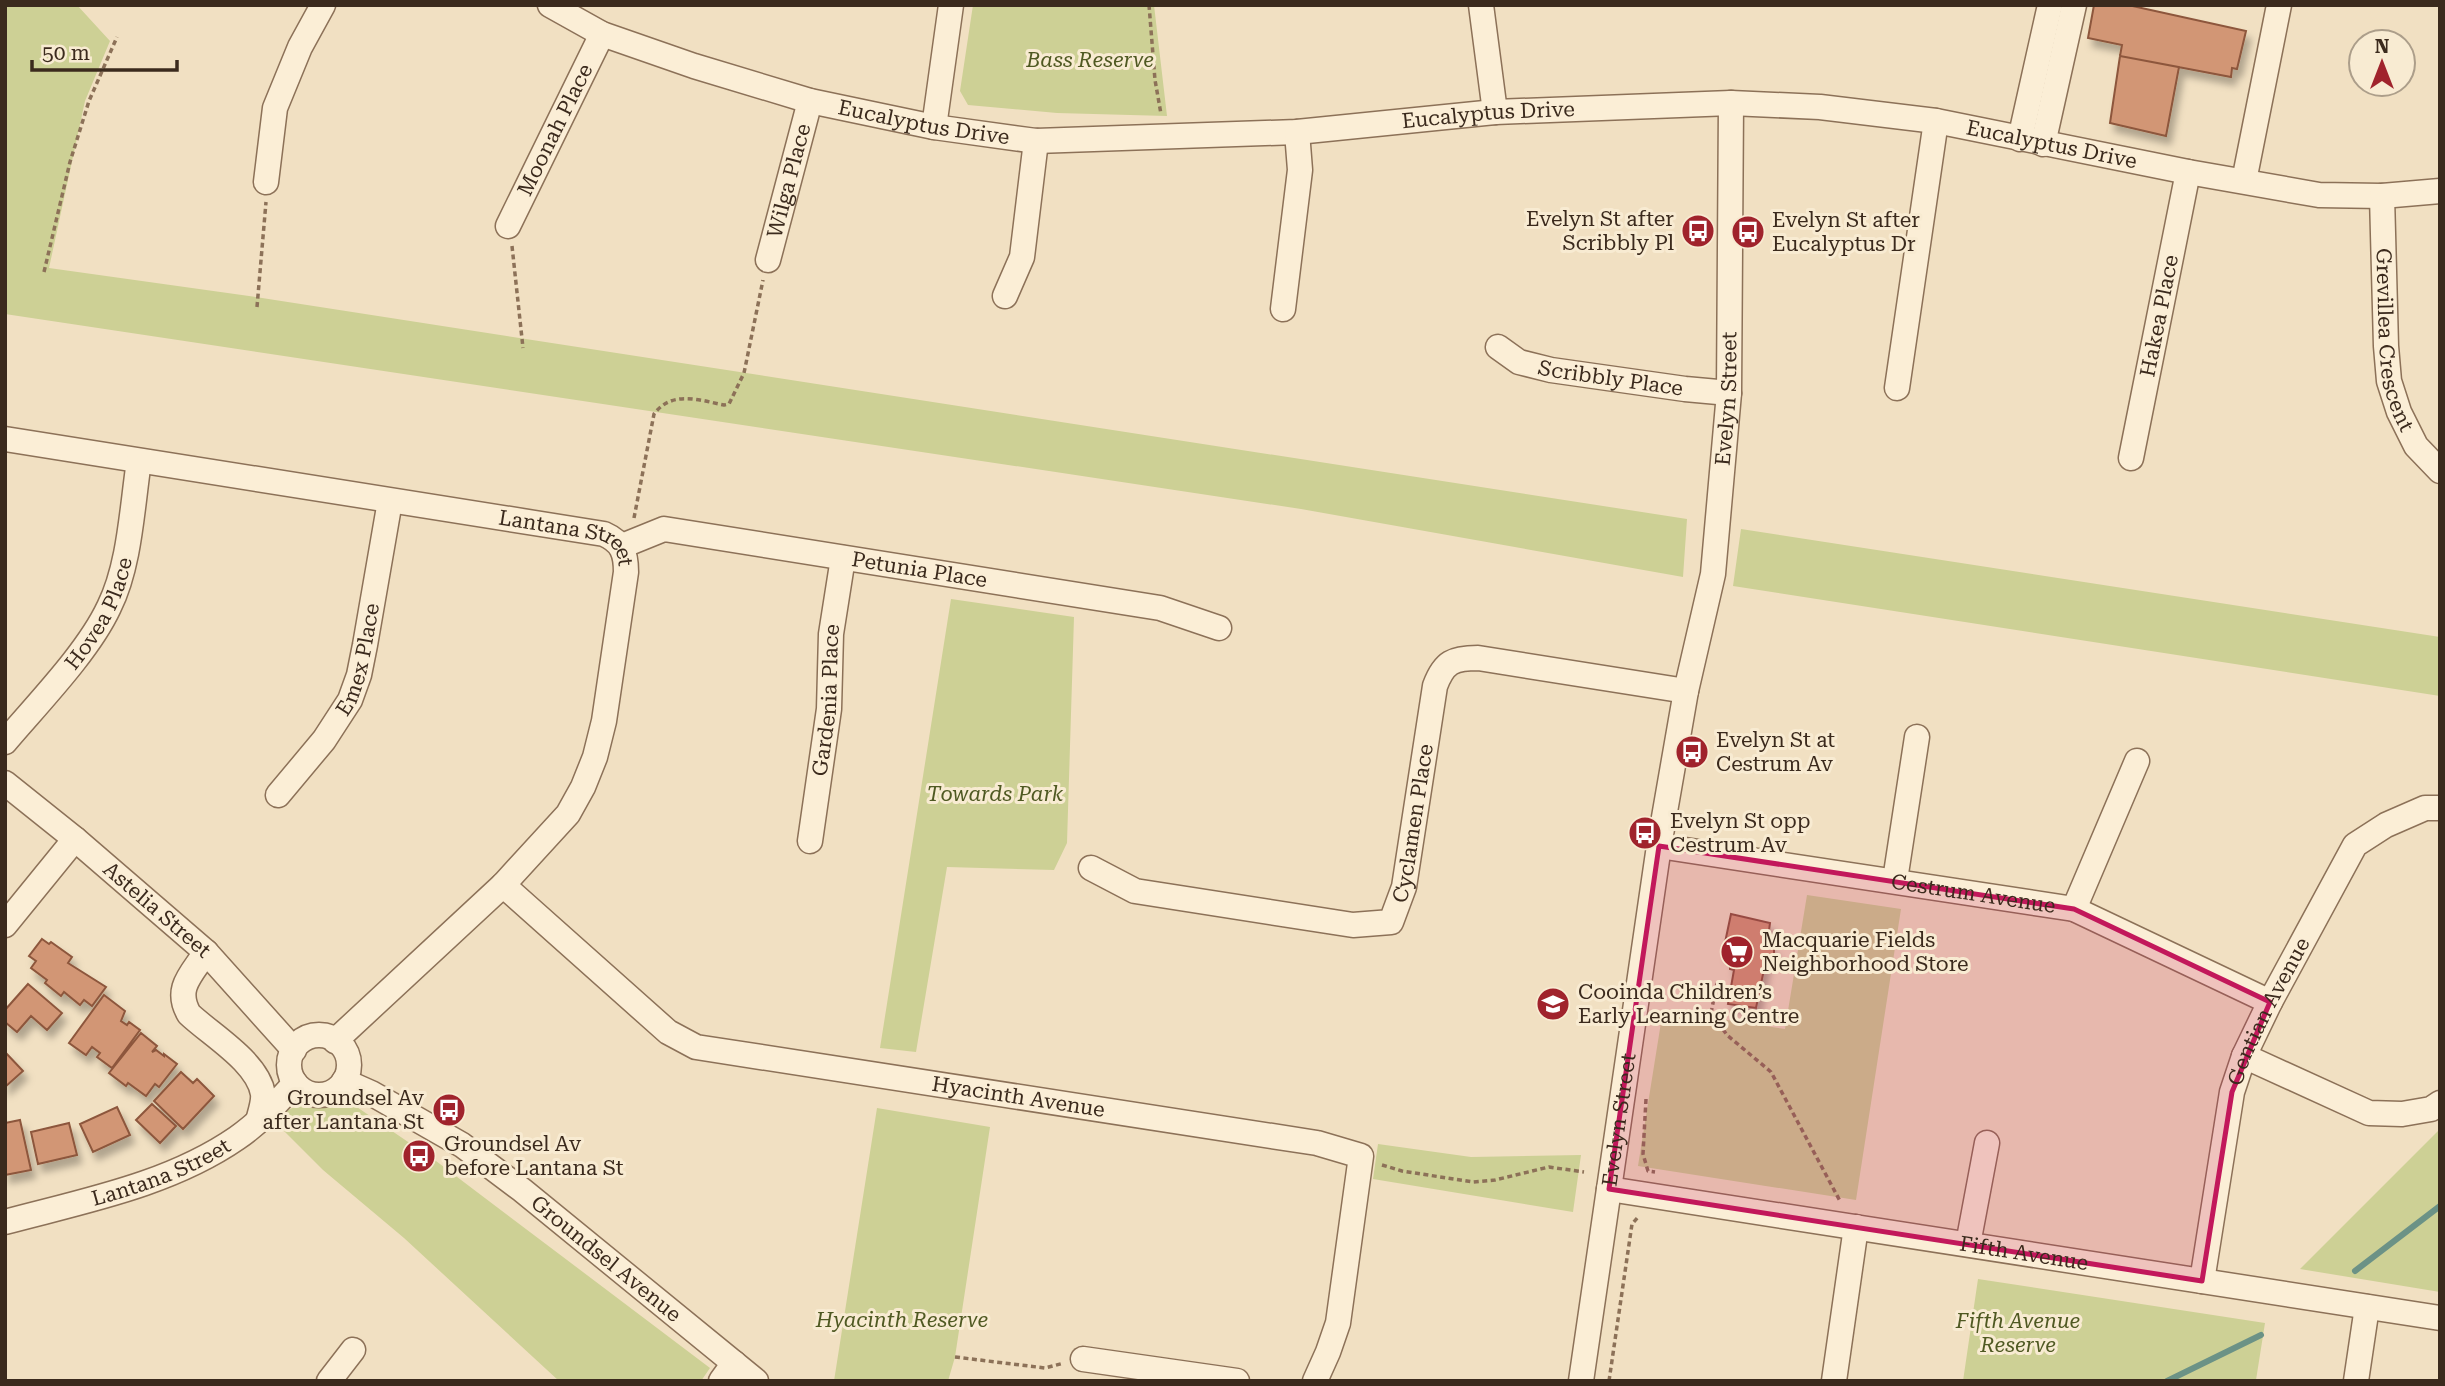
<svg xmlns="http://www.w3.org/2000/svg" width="2445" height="1386" font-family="'Roboto Serif',serif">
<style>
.green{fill:#cdd095}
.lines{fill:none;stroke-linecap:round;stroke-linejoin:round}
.stream{stroke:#6b9286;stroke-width:6}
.building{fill:#d29675;stroke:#8d573c;stroke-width:2;filter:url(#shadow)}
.minor-casing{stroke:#8c7158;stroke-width:27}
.path{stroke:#8c7158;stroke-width:3.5;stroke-dasharray:5 3.5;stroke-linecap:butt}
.minor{stroke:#fbeed6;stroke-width:24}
.marked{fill:#c2185b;fill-opacity:0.2;stroke:#c2185b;stroke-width:5;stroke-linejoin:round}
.labels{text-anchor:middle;stroke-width:6;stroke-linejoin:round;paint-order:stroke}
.park-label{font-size:21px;font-style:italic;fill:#4f5922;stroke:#f8ebd2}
.street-label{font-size:21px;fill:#3b2a1d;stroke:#f8ebd2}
.poi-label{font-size:21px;fill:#3b2a1d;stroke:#f8ebd2;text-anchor:start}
</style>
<defs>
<filter id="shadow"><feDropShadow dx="4.5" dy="8" stdDeviation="3.5" flood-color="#0004"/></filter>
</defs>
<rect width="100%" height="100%" fill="#f1e0c2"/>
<!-- green -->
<path class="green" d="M5 5H77L110 41 85 101 49 268 249 296 1687 519 1683 577 1301 509 5 314Z
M973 5H1154L1167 116 1057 113 968 105 960 91Z
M1741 529 2440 637V696L1733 586Z
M951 599 1074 617 1067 843 1054 870 947 867 916 1052 880 1048Z
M1807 895 1901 909 1856 1200 1638 1166 1663 1010 1785 1029Z
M348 1101 436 1161 710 1368 701 1381H559L404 1238 323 1170 276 1123V1117L301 1103Z
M877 1108 990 1127 955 1357 948 1381H834Z
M2440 1129V1292L2300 1269Z
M1378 1144 1471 1157 1581 1155 1573 1212 1373 1179Z
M1978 1279 2265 1323 2256 1380 1963 1381Z"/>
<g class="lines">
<!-- stream -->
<path class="stream" d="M2355 1271 2440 1206
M2167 1381 2261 1335"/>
</g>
<!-- building -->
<path class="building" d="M2094 5H2128L2246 31 2237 69 2232 68 2231 77 2120 56 2122 45 2088 38Z
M2120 56 2179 67 2166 136 2110 123Z
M1731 914 1770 923 1767 946 1774 948V957L1767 955 1756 1008 1728 1004 1734 970 1730 969 1731 953 1723 952Z
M42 939 49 944 51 942 72 957 68 963 106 987 92 1006 84 1000 80 1005 64 992 61 996 45 983 47 980 31 968 36 961 29 956Z
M28 984 62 1013 47 1030 31 1016 17 1032 5 1022V1010Z
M104 995 125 1011 121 1021 127 1025 129 1022 140 1030 112 1068 97 1057 100 1053 92 1047 86 1055 69 1043Z
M141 1033 157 1046 152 1052 156 1050 164 1056V1054L177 1064 159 1087 155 1084 146 1096 128 1083 126 1086 109 1073Z
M5 1052 23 1071 5 1087Z
M181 1072 193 1083 197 1079 214 1096 183 1129 154 1101Z
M152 1104 176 1126 160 1143 136 1120Z
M117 1107 130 1135 93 1152 80 1124Z
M20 1120 31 1170 5 1175V1123Z
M69 1123 77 1155 38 1164 31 1132Z"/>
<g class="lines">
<defs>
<g id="minor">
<path id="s1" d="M550 5 602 34 694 66 810 101 934 127 1036 141 1297 132 1495 112 1731 103 1820 107 1936 121 2188 172 2319 195 2382 196 2440 191"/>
<path d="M1481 5 1495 112"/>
<path d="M934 127 951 5"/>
<path d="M2020 139 2050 5"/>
<path d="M2043 144 2074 5"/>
<path d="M2244 181 2279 5"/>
<path d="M266 182 275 108 300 47 323 5"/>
<path id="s2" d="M2382 196 2386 346 2389 381 2399 412 2416 446 2440 471"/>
<path id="s3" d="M508 226 602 34"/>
<path id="s4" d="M768 260 810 101"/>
<path d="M1005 296 1022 257 1036 141"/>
<path d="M1283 309 1300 170 1297 132"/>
<path id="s5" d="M1498 347 1519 362 1551 370 1685 389 1729 393"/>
<path d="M1897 388 1936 121"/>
<path id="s6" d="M5 439 604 534C622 542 626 553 626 572L604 721 595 757 583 787 568 814 503 885 335 1041"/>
<path id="s7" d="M2131 458 2188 172"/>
<path id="s8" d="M622 546 664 529 1160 608 1219 628"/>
<path id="s9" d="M5 742C38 703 88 652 109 607 130 565 132 507 139 461"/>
<path id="s10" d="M5 783 75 839 206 952 294 1050"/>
<path id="s11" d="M278 795 324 740 350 700 359 675 365 645 390 501"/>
<path id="s12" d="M810 841 829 709 831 634 843 558"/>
<path id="s13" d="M1659 846 2074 909 2270 1002"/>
<path id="s14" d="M1091 868 1135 891 1353 925 1391 922 1404 887 1435 686C1444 662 1453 658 1478 658L1686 691"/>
<path d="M1895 880 1917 737"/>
<path id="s15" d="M503 885 668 1032 696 1047 1317 1143 1361 1156 1338 1323 1328 1352 1315 1381"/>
<path d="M2074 909 2137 761"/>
<path d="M5 925 75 839"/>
<path d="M206 952C192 974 174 988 189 1014 211 1035 258 1062 263 1094 264 1102 260 1113 258 1121"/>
<circle cx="319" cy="1065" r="30"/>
<path d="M2244 1056 2369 1113 2402 1114 2431 1109 2440 1103"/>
<path id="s16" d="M344 1081 371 1093 462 1145 522 1190 756 1381"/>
<path id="s17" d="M1609 1189 2440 1318"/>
<path id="s18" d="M5 1222C83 1201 169 1185 237 1138 259 1123 277 1103 295 1083"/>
<path d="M1968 1244 1987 1143"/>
<path id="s19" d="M2202 1281 2232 1092 2244 1056 2270 1002 2355 845 2386 825 2425 808H2440"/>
<path d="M1083 1359 1237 1381"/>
<path d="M329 1381 353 1350"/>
<path d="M721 1381 734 1363"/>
<path id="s20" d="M1581 1381 1659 846 1686 691 1713 574 1729 393 1731 103"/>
<path d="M1834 1381 1856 1227"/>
<path d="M2356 1381 2367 1307"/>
</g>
</defs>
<!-- minor casing -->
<use href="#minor" class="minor-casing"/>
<!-- path -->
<path class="path" d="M1149 5 1155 80 1161 114
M512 246 523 348
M44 272 70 162 89 101 117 37
M257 307 266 202
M634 518 654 414C672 390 699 400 724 405L729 404 744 373 763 280
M1717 983 1711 1013 1727 1035 1771 1072 1840 1201
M1646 1099 1643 1154 1648 1171 1655 1172
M1382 1165 1402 1171 1473 1182 1495 1180 1549 1167 1584 1172
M955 1357 1045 1368 1064 1363
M1609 1381 1632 1224 1639 1216"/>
<!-- minor -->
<use href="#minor" class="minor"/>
</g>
<!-- marked area -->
<path class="marked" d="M1659 846 2074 909 2270 1002 2232 1092 2202 1281 1609 1189Z"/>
<!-- icons -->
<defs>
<symbol id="bus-disc" viewBox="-11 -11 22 22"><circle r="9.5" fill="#a0232c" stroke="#f8ebd2"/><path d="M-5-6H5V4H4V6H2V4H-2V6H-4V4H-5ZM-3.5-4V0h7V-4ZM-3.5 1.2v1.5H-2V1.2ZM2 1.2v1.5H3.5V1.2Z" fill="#fff"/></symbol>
<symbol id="supermarket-disc" viewBox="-11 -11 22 22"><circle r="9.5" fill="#a0232c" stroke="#f8ebd2"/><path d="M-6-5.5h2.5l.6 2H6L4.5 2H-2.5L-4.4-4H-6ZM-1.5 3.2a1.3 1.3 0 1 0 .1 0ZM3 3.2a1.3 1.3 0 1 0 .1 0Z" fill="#fff"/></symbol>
<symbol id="school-disc" viewBox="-11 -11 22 22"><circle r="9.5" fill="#a0232c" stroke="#f8ebd2"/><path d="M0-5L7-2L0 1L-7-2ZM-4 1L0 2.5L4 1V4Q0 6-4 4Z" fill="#fff"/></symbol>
</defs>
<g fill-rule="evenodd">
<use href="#bus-disc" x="1679" y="212" width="38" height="38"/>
<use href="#bus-disc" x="1729" y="213" width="38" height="38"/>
<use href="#bus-disc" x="1673" y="733" width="38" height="38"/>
<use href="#bus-disc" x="1626" y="814" width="38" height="38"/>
<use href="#supermarket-disc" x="1718" y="933" width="38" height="38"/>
<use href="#school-disc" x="1534" y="985" width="38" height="38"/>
<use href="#bus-disc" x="430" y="1091" width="38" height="38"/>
<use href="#bus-disc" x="400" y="1137" width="38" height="38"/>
</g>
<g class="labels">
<!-- park labels -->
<g class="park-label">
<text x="1090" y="67">Bass Reserve</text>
<text x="995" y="801">Towards Park</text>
<text x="902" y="1327">Hyacinth Reserve</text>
<text x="2018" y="1328">Fifth Avenue<tspan x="2018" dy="24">Reserve</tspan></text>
</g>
<!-- street labels -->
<g class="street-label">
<text dy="7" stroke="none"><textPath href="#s1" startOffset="961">Eucalyptus Drive</textPath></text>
<text dy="7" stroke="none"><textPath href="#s1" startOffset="394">Eucalyptus Drive</textPath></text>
<text dy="7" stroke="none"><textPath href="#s3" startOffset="107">Moonah Place</textPath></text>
<text dy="7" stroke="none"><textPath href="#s1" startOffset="1528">Eucalyptus Drive</textPath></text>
<text dy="7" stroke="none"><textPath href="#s4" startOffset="82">Wilga Place</textPath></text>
<text dy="7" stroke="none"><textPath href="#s7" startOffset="145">Hakea Place</textPath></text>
<text dy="7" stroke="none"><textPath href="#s2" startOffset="145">Grevillea Crescent</textPath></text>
<text dy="7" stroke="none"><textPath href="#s5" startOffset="119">Scribbly Place</textPath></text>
<text dy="7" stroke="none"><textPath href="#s20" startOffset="994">Evelyn Street</textPath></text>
<text dy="7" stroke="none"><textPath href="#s6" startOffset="574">Lantana Street</textPath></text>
<text dy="7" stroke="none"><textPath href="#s8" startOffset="304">Petunia Place</textPath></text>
<text dy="7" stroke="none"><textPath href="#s9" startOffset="161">Hovea Place</textPath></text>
<text dy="7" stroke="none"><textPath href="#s11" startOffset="161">Emex Place</textPath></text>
<text dy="7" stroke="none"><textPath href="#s12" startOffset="142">Gardenia Place</textPath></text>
<text dy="7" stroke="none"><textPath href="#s14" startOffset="410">Cyclamen Place</textPath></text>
<text dy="7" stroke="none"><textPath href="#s13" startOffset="318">Cestrum Avenue</textPath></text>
<text dy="7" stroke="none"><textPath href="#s10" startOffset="198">Astelia Street</textPath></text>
<text dy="7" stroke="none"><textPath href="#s19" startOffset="280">Gentian Avenue</textPath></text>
<text dy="7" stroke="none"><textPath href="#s15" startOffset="579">Hyacinth Avenue</textPath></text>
<text dy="7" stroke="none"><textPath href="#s20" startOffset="264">Evelyn Street</textPath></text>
<text dy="7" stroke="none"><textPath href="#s18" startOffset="164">Lantana Street</textPath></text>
<text dy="7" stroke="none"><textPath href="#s17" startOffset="420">Fifth Avenue</textPath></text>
<text dy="7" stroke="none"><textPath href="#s16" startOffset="318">Groundsel Avenue</textPath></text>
</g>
<!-- poi labels -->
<g class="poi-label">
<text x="1674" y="226" text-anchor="end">Evelyn St after<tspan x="1674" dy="24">Scribbly Pl</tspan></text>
<text x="1772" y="227">Evelyn St after<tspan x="1772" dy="24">Eucalyptus Dr</tspan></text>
<text x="1716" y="747">Evelyn St at<tspan x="1716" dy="24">Cestrum Av</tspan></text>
<text x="1670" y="828">Evelyn St opp<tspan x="1670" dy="24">Cestrum Av</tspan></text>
<text x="1762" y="947">Macquarie Fields<tspan x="1762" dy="24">Neighborhood Store</tspan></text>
<text x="1578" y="999">Cooinda Children’s<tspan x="1578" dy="24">Early Learning Centre</tspan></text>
<text x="424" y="1105" text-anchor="end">Groundsel Av<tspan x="424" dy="24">after Lantana St</tspan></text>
<text x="444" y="1151">Groundsel Av<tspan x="444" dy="24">before Lantana St</tspan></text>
</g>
</g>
<!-- border -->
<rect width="2445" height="1386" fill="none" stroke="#3b2a1d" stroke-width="14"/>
<!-- north arrow -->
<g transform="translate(2382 63)"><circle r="33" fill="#f8ebd2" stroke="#ac9e8a" stroke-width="2"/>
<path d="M0-5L12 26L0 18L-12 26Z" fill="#a0232c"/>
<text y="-10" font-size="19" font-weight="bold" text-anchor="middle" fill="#3b2a1d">N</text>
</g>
<!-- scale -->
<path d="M32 60v10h145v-10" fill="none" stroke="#3b2a1d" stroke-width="3.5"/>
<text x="42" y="60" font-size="21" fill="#3b2a1d" stroke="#f8ebd2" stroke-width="5" paint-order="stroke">50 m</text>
</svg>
